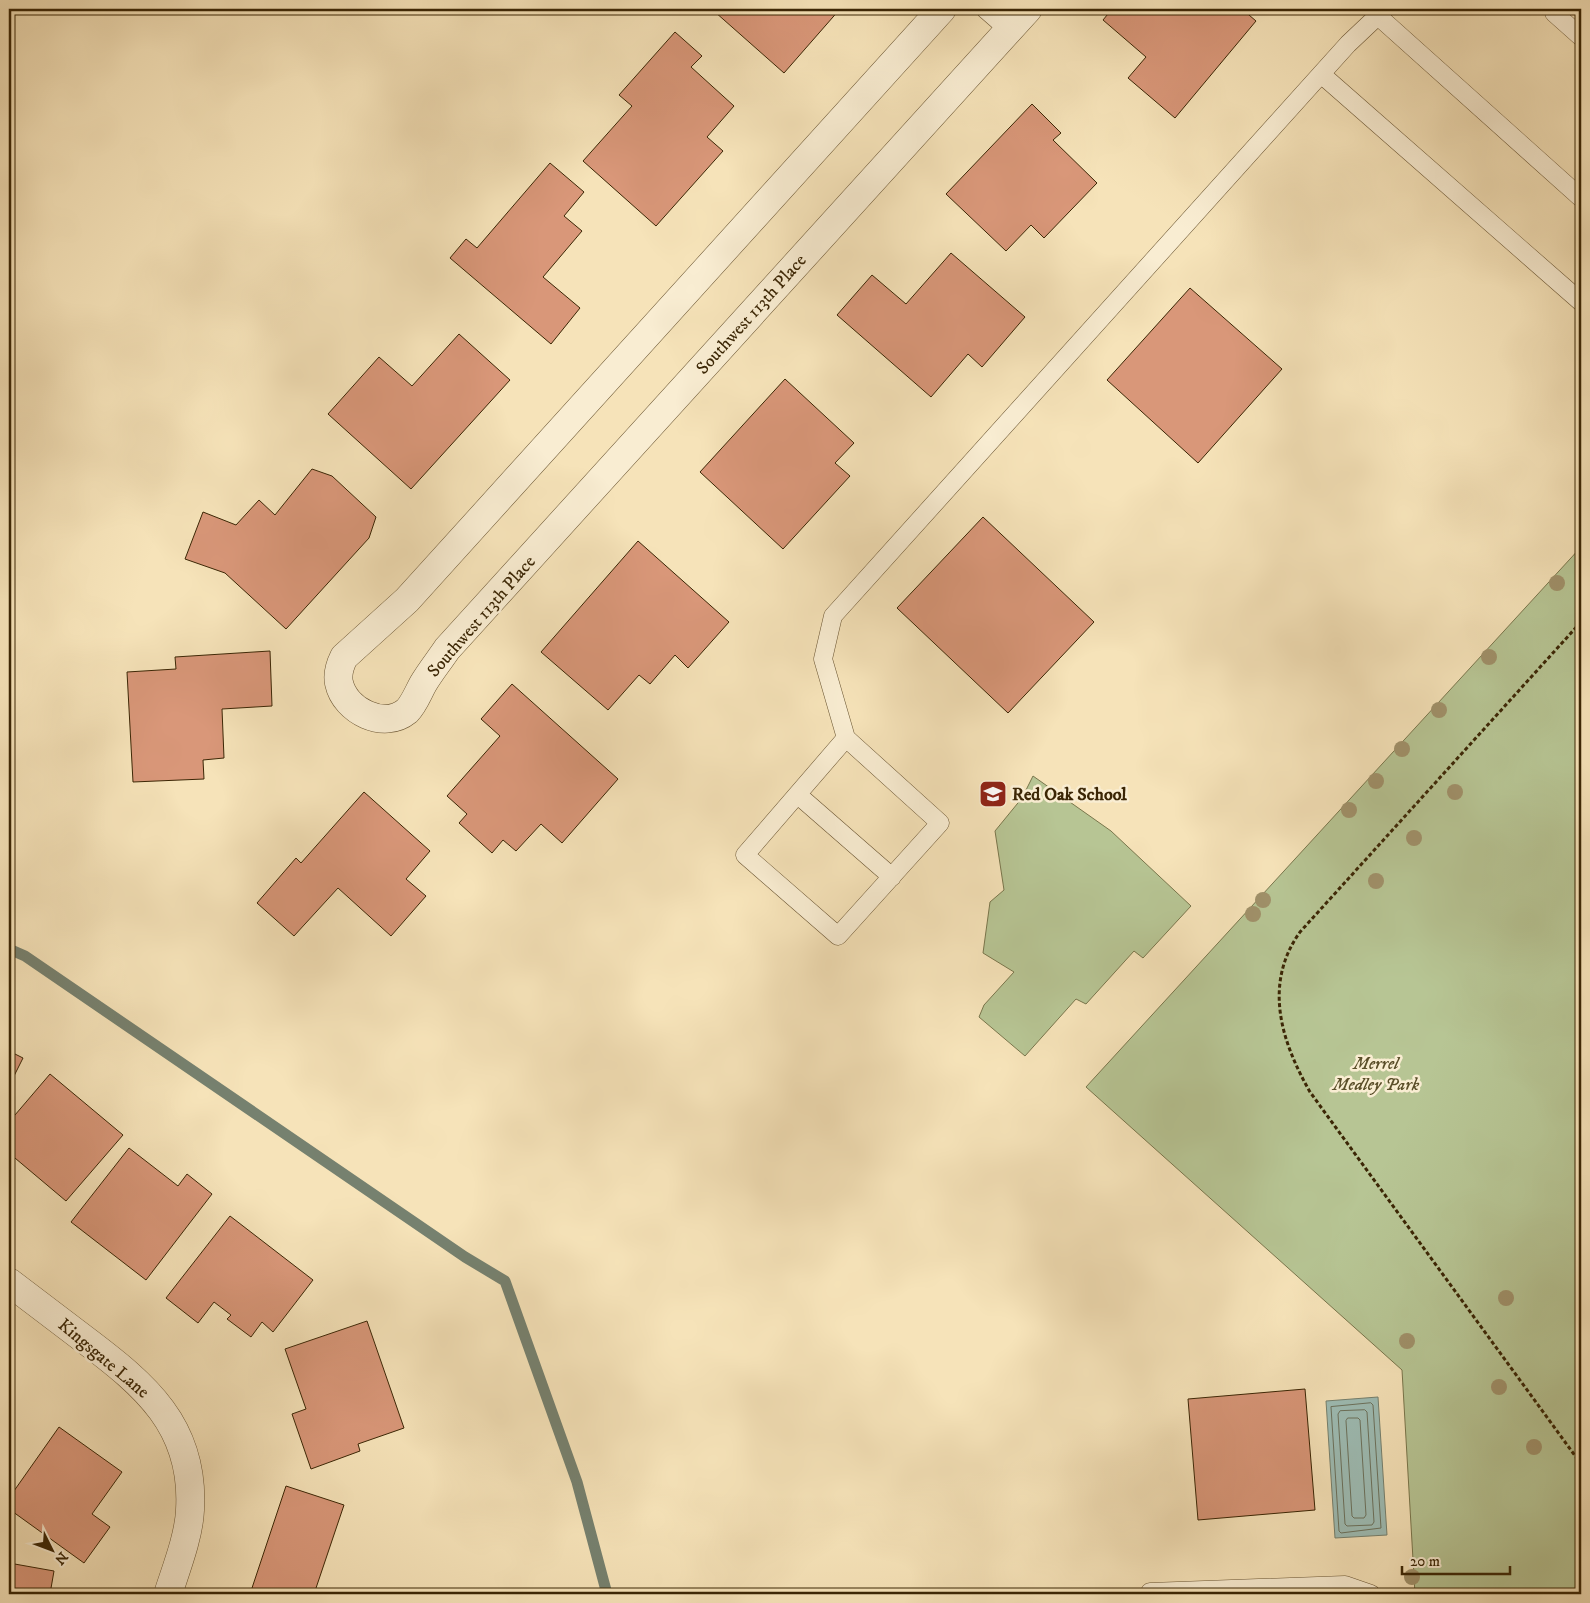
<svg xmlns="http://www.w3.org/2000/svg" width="1590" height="1603" font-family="'IM FELL DW Pica',serif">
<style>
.green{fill:#b7c594;stroke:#79764c}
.water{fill:#9ebdb5;stroke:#76816f}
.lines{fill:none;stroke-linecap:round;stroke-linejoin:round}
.shore{stroke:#6c725d;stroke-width:1}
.stream{stroke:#76816f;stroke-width:11}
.building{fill:#d99779;stroke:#3b2605}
.lane-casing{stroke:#6a5532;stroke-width:19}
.street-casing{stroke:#6a5532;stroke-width:29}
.path{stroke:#3b2605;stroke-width:3;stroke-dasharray:4 2.5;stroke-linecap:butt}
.lane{stroke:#f9edd2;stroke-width:18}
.street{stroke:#f9edd2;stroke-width:28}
.tree{fill:#a0916a}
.labels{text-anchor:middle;stroke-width:5;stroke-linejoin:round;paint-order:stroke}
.street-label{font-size:18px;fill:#3b2605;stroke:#f9edd2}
.poi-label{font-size:18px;font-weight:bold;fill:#3b2605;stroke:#f9edd2;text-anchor:start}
.park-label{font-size:18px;font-style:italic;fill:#5a4e29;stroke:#f9edd2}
</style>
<rect width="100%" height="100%" fill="#f6e3b9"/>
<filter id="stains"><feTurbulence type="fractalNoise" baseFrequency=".004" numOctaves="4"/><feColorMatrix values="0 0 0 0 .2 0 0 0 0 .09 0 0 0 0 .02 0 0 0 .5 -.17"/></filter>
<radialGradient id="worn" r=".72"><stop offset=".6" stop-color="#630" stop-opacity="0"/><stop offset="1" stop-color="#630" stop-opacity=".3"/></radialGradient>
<!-- green -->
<path class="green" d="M1581 547V1594H1415L1402 1370 1086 1087Z
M1033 776 1111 831 1191 906 1143 958 1134 951 1086 1004 1076 999 1025 1056 979 1017 984 1005 1014 972 983 953 990 902 1004 890 995 831 1022 798Z"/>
<!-- water -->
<path class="water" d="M1378 1397 1387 1535 1335 1538 1326 1401Z"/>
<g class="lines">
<!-- shore -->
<path class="shore" d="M1371 1403 1373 1405 1381 1528 1341 1533 1339 1531 1331 1407Z
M1365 1410 1367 1412 1374 1522 1372 1525 1347 1526 1345 1524 1338 1414 1340 1411Z
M1348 1418H1358L1360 1420 1366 1515 1364 1518H1354L1352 1516 1346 1421Z"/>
<!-- stream -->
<path class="stream" d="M9 949 25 956 465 1257 505 1281 577 1482 607 1594"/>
</g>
<!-- building -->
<path class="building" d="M717 9H840L784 73 715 12Z
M1112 9H1242L1256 21 1175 118 1128 78 1146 57 1103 20Z
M675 32 702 56 691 67 734 106 707 137 723 151 656 226 583 161 632 106 619 95Z
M1032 104 1061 133 1053 140 1097 183 1044 238 1031 225 1006 251 946 194Z
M550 163 584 192 564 216 582 231 543 277 580 308 551 344 450 258 466 239 477 248Z
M951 253 1025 317 982 367 968 354 931 397 837 315 872 275 906 304Z
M1190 288 1282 369 1198 463 1107 380Z
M459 334 510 380 411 489 328 414 379 357 412 386Z
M785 379 854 443 835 463 850 476 783 549 700 472Z
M312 469 332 476 376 517 369 538 286 629 225 573 185 559 203 512 236 525 259 500 275 515Z
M983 517 1094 622 1008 713 897 608Z
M638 541 729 622 688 668 675 655 650 684 639 675 608 710 541 652Z
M270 651 272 706 222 709 224 758 203 760 204 779 133 782 127 672 176 669 175 657Z
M512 684 618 779 562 843 541 824 516 851 503 840 492 853 459 823 467 814 447 796 500 736 481 719Z
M364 792 430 851 406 879 426 896 391 936 338 888 294 936 257 903 296 858 301 863Z
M9 1051 23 1058 9 1086Z
M50 1074 123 1135 66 1201 9 1153V1122Z
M129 1148 178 1186 187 1174 212 1194 146 1280 71 1222Z
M230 1216 313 1280 273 1332 262 1322 251 1337 227 1319 231 1315 214 1302 198 1323 166 1298Z
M367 1321 404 1428 358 1444 360 1451 311 1469 292 1414 306 1409 285 1349Z
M1305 1389 1315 1510 1198 1520 1188 1399Z
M59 1427 122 1472 92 1514 110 1527 84 1563 9 1509V1498Z
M286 1486 344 1505 314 1594H262L251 1591Z
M9 1563 54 1571 50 1594H9Z"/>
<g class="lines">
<defs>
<path id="lane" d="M985 9 1009 30
M1557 9 1554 13 1581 37
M1378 16 1581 198
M1321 74 1581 302
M846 738 745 855 838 936 940 823 846 738 823 659 833 616 1348 44 1385 9
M798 795 892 877
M1150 1592 1345 1585 1371 1594"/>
<path id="street" d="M942 9 407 600 344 657C340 665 337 674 339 683 345 711 384 730 407 711 414 704 418 693 423 684 430 672 439 661 447 649L1028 9
M9 1282C34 1301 59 1320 84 1339 145 1385 195 1426 190 1510 189 1536 176 1569 168 1594"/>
</defs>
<!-- lane casing -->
<use href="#lane" class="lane-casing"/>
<!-- street casing -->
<use href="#street" class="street-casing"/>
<!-- path -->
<path class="path" d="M1581 622 1300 932C1263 984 1281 1041 1310 1092L1581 1464"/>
<!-- lane -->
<use href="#lane" class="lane"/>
<!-- street -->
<use href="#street" class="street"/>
</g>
<!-- trees -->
<g class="tree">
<circle cx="1557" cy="583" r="8"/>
<circle cx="1489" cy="657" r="8"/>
<circle cx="1439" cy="710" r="8"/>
<circle cx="1402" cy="749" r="8"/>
<circle cx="1376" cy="781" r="8"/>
<circle cx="1455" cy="792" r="8"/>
<circle cx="1349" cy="810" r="8"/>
<circle cx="1414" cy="838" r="8"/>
<circle cx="1376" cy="881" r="8"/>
<circle cx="1263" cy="900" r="8"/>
<circle cx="1253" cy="914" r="8"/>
<circle cx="1506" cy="1298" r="8"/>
<circle cx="1407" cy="1341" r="8"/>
<circle cx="1499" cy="1387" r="8"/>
<circle cx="1534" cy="1447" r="8"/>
<circle cx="1412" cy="1577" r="8"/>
</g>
<!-- icons -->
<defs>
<symbol id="school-square" viewBox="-11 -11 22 22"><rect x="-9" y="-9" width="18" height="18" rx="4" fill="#8f2418" stroke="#f9edd2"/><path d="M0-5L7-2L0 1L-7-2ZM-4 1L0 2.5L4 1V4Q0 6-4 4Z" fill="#fff"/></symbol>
</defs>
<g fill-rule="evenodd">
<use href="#school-square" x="977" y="778" width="32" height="32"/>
</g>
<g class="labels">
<!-- street labels -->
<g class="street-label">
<text transform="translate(751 314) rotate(-48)" y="6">Southwest 113th Place</text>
<text transform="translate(481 616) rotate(-49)" y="6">Southwest 113th Place</text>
<text transform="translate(104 1358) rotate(40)" y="6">Kingsgate Lane</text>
</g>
<!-- poi labels -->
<g class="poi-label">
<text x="1012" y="800">Red Oak School</text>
</g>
<!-- park labels -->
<g class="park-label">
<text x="1376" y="1069">Merrel<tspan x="1376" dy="21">Medley Park</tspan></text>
</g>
</g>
<!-- margin -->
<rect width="1590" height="1603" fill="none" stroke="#f6e3b9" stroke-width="30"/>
<rect x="10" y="10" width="1570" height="1583" fill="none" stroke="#3b2605" stroke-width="2.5"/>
<rect x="15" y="15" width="1560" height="1573" fill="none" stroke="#3b2605"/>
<!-- north arrow -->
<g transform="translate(52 1550) rotate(132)" stroke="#f9edd2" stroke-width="4" paint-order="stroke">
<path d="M0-4L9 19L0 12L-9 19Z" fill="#3b2605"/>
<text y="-8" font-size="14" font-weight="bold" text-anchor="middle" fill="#3b2605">N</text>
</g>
<!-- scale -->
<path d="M1402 1566v8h108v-8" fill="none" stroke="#3b2605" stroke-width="2.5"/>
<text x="1410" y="1566" font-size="15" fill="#3b2605" stroke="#f9edd2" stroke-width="4" paint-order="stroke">20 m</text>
<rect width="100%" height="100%" filter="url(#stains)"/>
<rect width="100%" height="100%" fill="url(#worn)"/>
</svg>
